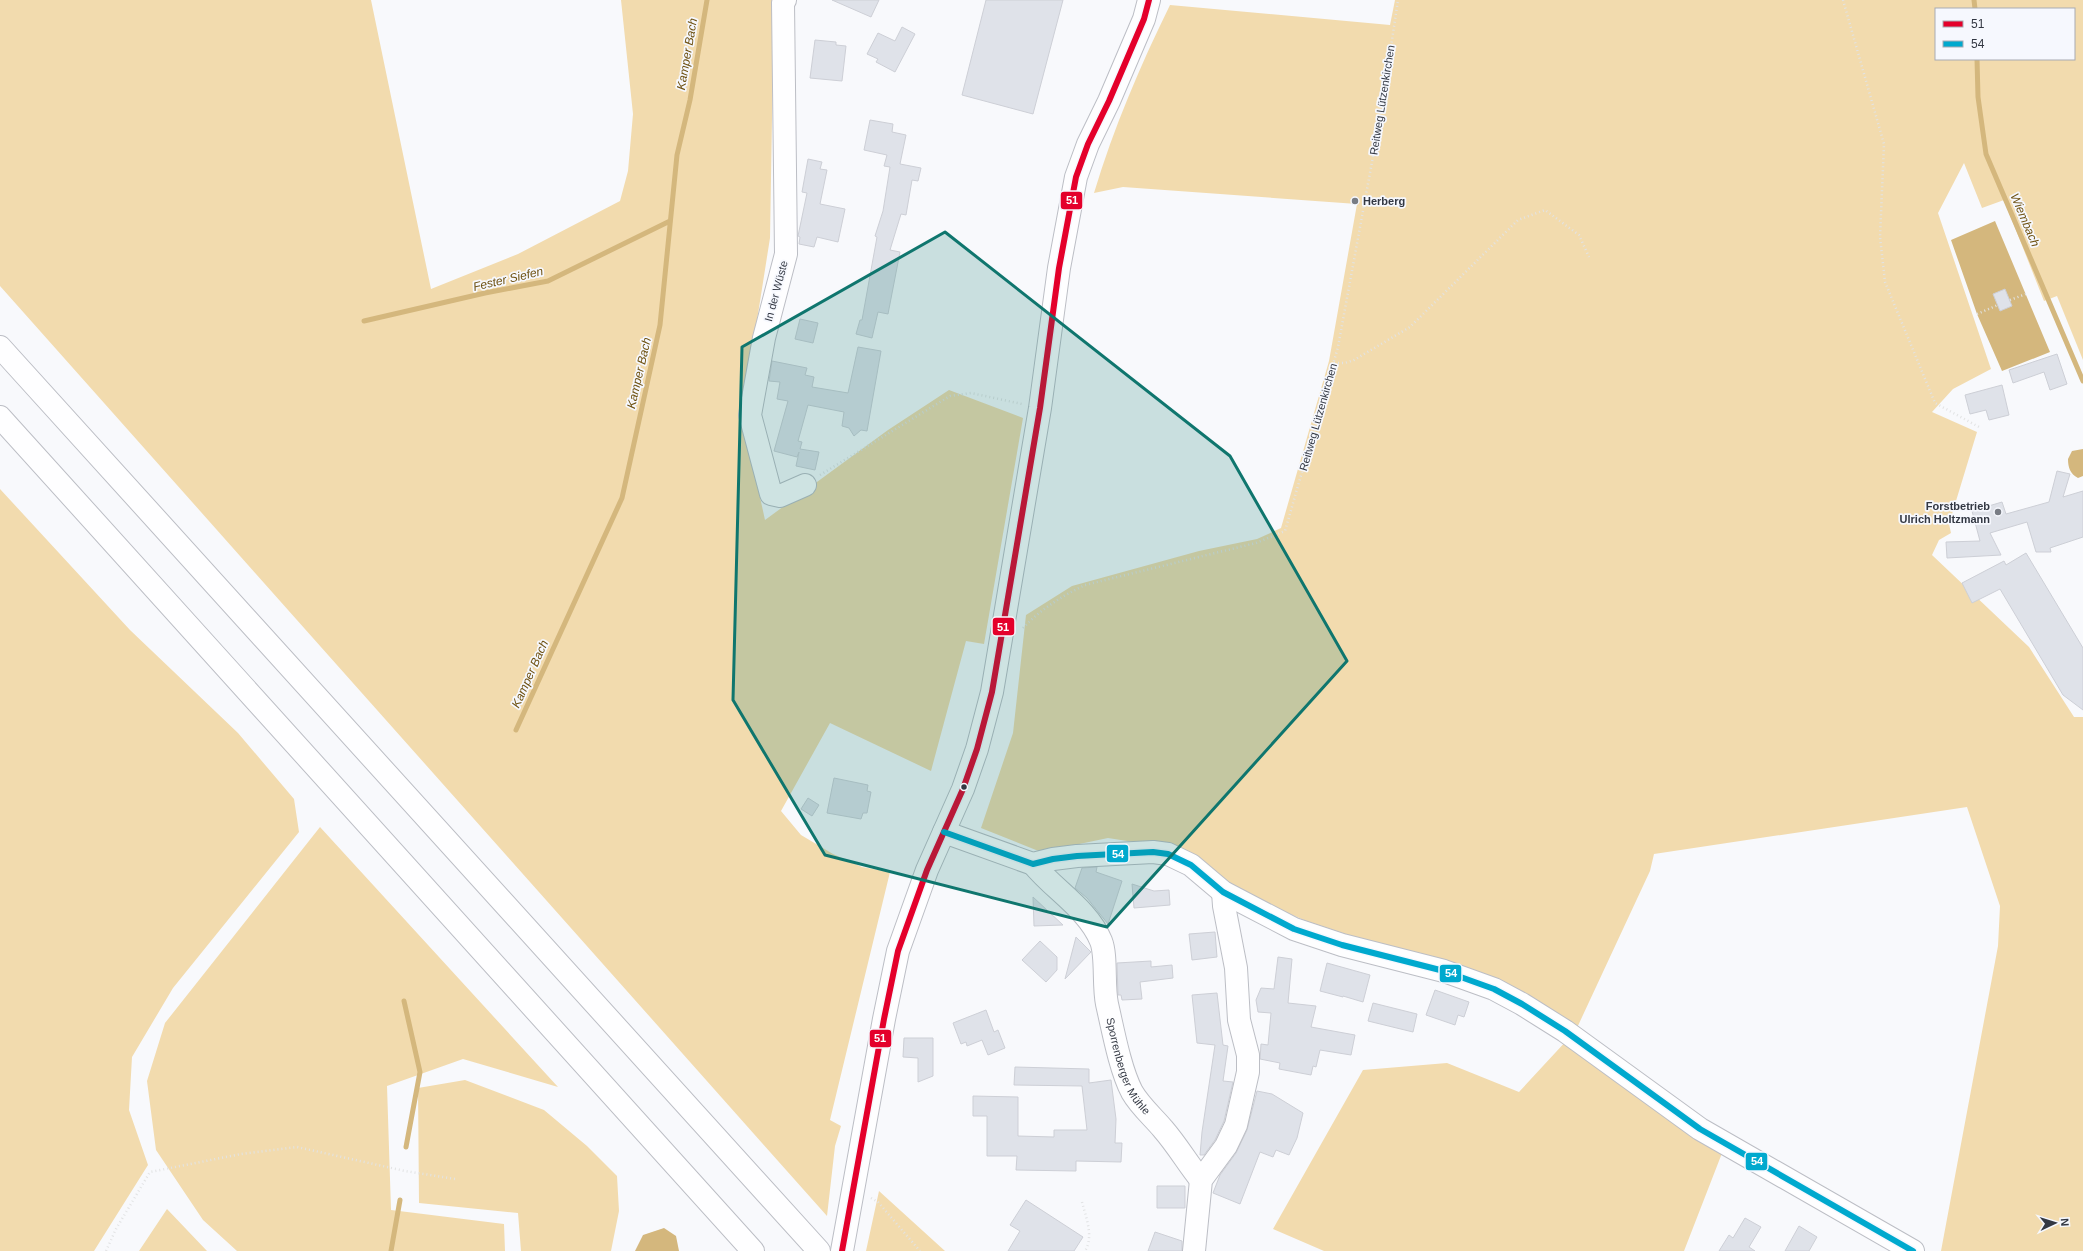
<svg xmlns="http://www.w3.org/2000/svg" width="2083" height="1251" font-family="Helvetica,sans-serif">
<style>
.green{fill:#f2dbae;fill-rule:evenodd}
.water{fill:#d4b77d}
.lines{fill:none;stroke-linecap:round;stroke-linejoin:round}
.stream{stroke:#d4b77d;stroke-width:5}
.building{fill:#dfe2e9;stroke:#cdcfd6}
.minor-casing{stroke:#bcbec5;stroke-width:24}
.major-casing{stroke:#bcbec5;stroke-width:24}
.highway-casing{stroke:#bcbec5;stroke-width:24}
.path{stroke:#e2e3e4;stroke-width:2.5;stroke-dasharray:1 3;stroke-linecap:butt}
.minor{stroke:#fefeff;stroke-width:22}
.major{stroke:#fefeff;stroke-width:22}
.highway{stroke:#fefeff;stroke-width:22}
.bus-1-casing{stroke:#f6f8fe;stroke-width:9}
.bus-2-casing{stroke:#f6f8fe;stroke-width:9}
.bus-1{stroke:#e4002b;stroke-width:6}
.bus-2{stroke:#00a9ce;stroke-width:6}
.marked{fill:#0f766e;fill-opacity:0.2;stroke:#0f766e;stroke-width:3;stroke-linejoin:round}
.poi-dot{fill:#787c84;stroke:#f6f8fe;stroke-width:1.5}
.bus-dot{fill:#333843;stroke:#f6f8fe;stroke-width:1.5}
.labels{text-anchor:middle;stroke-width:3.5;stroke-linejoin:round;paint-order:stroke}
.street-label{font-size:11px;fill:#333843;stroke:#f6f8fe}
.poi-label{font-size:11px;font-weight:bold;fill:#333843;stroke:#f6f8fe;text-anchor:start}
.water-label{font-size:12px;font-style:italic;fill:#6f5212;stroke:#f6f8fe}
.line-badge{stroke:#f6f8fe;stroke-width:1.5}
.badge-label{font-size:11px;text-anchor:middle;font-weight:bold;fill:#fff}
</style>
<rect width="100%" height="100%" fill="#f8f9fc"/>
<!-- green -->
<path class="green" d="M0 0H371L431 289 518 254 620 201 628 171 633 114 621 0H774L770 238 742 415 765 520 888 430 949 390 1023 418 984 644 966 641 931 771 830 723 781 811 801 835 833 854 862 867 890 872 830 1120 841 1126 835 1146 827 1216 0 286Z
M1395 0H2083V360L2057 296 2044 301 2004 200 1982 208 1964 163 1938 213 1991 369 1953 389 1932 412 1977 432 1949 524 1951 533 1939 540 1932 555 2029 647 2074 717H2083V1251H1941L1998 946 2000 906 1967 807 1654 854 1650 871 1576 1030 1349 940 1243 893 1165 847 1108 838 1041 852 981 828 1013 733 1026 615 1072 586 1199 551 1257 539 1281 528 1329 361 1357 204 1123 187 1094 193C1114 127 1140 66 1170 5L1390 25ZM1936 9H2074V59H1936Z
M0 489 130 630 238 733 294 799 299 832 173 988 132 1057 129 1110 148 1165 94 1251H0Z
M320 827 558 1087 463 1059 387 1086 391 1210 504 1224 505 1251H237L203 1220 156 1150 147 1081 165 1023Z
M1568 1039 1724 1148 1684 1251H1324L1273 1229 1363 1070 1447 1063 1519 1092Z
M465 1080 544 1110 587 1146 617 1176 619 1211 611 1251H521L518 1213 419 1203 418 1088Z
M879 1191 945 1251H866Z
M167 1209 207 1251H139Z"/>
<!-- water -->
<path class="water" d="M1995 221 2050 352 2002 371 1977 314 1951 240Z
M2083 449V476L2078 478C2070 474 2068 467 2068 459L2072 451Z
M664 1228 676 1236 679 1251H635L643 1235Z"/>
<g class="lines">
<!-- stream -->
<path class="stream" d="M1974 0 1975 9
M1977 59 1978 97 1986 154 2083 381
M364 321 485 293 548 281 670 221
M516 730 622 498 660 325 677 155 690 100 707 0
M404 1001 420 1072 406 1147
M391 1251 400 1200"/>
</g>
<!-- building -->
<path class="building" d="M832 0H879L871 17Z
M986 0H1063L1033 114 962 95Z
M902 27 915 34 895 72 876 62 878 59 867 54 878 33 895 41Z
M815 40 836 42V45L846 46 842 81 810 78Z
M870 120 893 124 892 132 906 135 900 164 921 168 918 181 912 180 906 215 901 214 890 250 900 252 888 314 878 312 872 338 856 334 860 320H862L877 237 875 236 883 211 890 167 884 166 887 155 864 150Z
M808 159 822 162 820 169 827 170 820 204 845 209 838 242 817 237 814 247 799 244 800 237 798 236 807 193 802 192Z
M2005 289 2012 306 2000 311 1993 294Z
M800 319 818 323 813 343 795 339Z
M858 347 881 351 867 431 861 430 854 436 849 428 842 426 844 412 808 405 798 441 802 442 800 449 819 452 815 470 796 466 799 452 797 457 774 451 788 401 777 399 780 382 769 381 772 361 807 368 805 375 814 377 812 387 848 393Z
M2057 354 2067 384 2050 390 2044 372 2013 383 2009 370Z
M2002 385 2009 415 1989 420 1986 410 1970 414 1965 395Z
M2057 471 2070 474 2063 497 2083 491V537L2050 548 2051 552H2036L2027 522 1990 533 2001 555 1947 558 1946 542 1980 541 1972 511 2002 502 2006 514 2049 502Z
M2026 553 2083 648V710L2063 695 2000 589 1972 603 1962 583 2004 561 2006 565Z
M834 778 868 785 867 791 871 792 867 813H863L861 819 827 813Z
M808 798 819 805 812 816 801 809Z
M1097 867 1096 872 1122 881 1108 924 1087 898 1075 888 1082 868Z
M1132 884 1154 891 1169 890 1170 905 1134 908Z
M1033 897 1063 925 1034 926Z
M1215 932 1217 957 1192 960 1189 934Z
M1076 937 1091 952 1065 979Z
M1040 941 1057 957V970L1046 982 1022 960Z
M1278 957 1292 959 1288 1003 1316 1006 1311 1027 1355 1035 1351 1055 1320 1050 1316 1067 1313 1066 1311 1075 1279 1069 1280 1063 1260 1059 1261 1044 1268 1045 1271 1013 1258 1012 1256 1000 1261 988 1274 989Z
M1151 961V967L1172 965 1173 978 1140 982 1142 999 1122 1000 1121 995H1118L1117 963Z
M1327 963 1370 975 1363 1002 1343 996V997L1320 991Z
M1435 990 1469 1002 1464 1017 1458 1015 1455 1025 1426 1015Z
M1217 993 1223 1045 1228 1046 1223 1081 1233 1082 1224 1121 1215 1140 1204 1155H1200L1202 1132 1215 1045 1197 1043 1192 995Z
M1373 1003 1417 1014 1413 1032 1368 1021Z
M986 1010 994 1032 998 1030 1005 1048 988 1055 982 1040 967 1046 966 1042 961 1044 953 1023Z
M904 1038H933V1076L918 1082V1058L903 1057Z
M1015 1067 1089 1069V1083L1111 1080 1116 1119 1115 1143H1122L1121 1162 1076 1161V1171L1016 1170 1017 1156H987V1116H973V1096L1018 1097V1136L1054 1137V1130H1087L1082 1086 1014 1085Z
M1257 1091 1272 1094 1303 1113 1297 1138 1289 1155 1276 1150 1273 1157 1260 1152 1240 1204 1213 1193 1220 1175 1236 1153 1247 1130Z
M1157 1186H1185V1208H1157Z
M1026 1200 1083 1237 1074 1251H1008L1020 1231 1010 1225Z
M1745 1218 1761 1227 1749 1247 1755 1251H1719L1729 1235 1733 1238Z
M1799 1226 1817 1237 1809 1251H1785Z
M1155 1232 1182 1241V1251H1148Z"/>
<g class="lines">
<defs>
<g id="minor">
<path d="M785 0 783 3 786 254 764 338 750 415 771 494 780 496 805 485"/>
<path d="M944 832 1033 864 1053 859 1077 856 1153 852 1168 854 1191 865 1223 892 1294 929 1342 945 1444 971 1494 989 1522 1004 1565 1031 1700 1129 1913 1251"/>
<path id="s1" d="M1033 864C1054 890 1088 909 1101 941 1107 956 1103 985 1107 1004 1113 1030 1120 1069 1132 1092 1140 1106 1153 1117 1163 1129 1177 1145 1188 1164 1201 1180"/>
<path d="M1194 1251 1201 1180 1226 1146 1236 1125 1248 1072V1055L1239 1020 1236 968 1224 906 1223 892"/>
</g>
<path id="major" d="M842 1251 884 1019 898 951 927 870 963 789 977 749 992 692 1040 408 1059 268 1076 177 1088 144 1109 101 1144 19 1149 0"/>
<path id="highway" d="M0 347 819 1251
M0 417 753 1251"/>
</defs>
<!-- minor casing -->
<use href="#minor" class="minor-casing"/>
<!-- major casing -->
<use href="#major" class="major-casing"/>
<!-- highway casing -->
<use href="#highway" class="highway-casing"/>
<!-- path -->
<path class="path" d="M1843 0 1884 144 1880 237 1885 282 1935 403 1979 427
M2010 300 2026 294
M1977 314 1998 305
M1334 363H1345L1354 360 1410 327 1518 220 1545 210 1579 235 1589 257
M820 475 950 396 971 393 1022 404
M1023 628C1041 609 1062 596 1085 585L1256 543 1285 531 1338 347 1381 113 1398 0
M871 1198 878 1202 920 1251
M1082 1202C1086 1218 1094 1236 1085 1251
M106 1251 116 1229 150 1172 241 1154 297 1147 405 1171 455 1179"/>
<!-- minor -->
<use href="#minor" class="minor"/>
<!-- major -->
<use href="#major" class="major"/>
<!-- highway -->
<use href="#highway" class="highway"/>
<defs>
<path id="bus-1" d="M842 1251 884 1019 898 951 927 870 963 789 977 749 992 692 1040 408 1059 268 1076 177 1088 144 1109 101 1144 19 1149 0"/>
<path id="bus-2" d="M944 832 1033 864 1053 859 1077 856 1153 852 1168 854 1191 865 1223 892 1294 929 1342 945 1444 971 1494 989 1522 1004 1565 1031 1700 1129 1913 1251"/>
</defs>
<!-- bus-1 casing -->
<use href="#bus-1" class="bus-1-casing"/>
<!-- bus-2 casing -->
<use href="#bus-2" class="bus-2-casing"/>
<!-- bus-1 -->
<use href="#bus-1" class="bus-1"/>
<!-- bus-2 -->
<use href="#bus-2" class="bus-2"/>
</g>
<!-- marked area -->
<path class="marked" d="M945 232 1230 456 1347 661 1107 927 825 855 733 700 742 347Z"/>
<!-- markers -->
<g class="poi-dot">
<circle cx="1355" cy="201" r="4"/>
<circle cx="1998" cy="512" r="4"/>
</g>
<circle class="bus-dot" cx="964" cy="787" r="3.5"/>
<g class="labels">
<!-- street labels -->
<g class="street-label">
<text transform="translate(1382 100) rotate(-81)" y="4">Reitweg Lützenkirchen</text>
<text transform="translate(776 291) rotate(-75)" y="4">In der Wüste</text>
<text transform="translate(1318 417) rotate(-74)" y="4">Reitweg Lützenkirchen</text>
<text dy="4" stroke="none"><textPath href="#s1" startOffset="233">Sporrenberger Mühle</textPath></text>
</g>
<!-- poi labels -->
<g class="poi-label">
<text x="1363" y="205">Herberg</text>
<text x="1990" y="510" text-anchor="end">Forstbetrieb<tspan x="1990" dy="13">Ulrich Holtzmann</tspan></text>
</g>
<!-- water labels -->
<g class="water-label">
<text transform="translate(687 54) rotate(-80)" y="4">Kamper Bach</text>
<text transform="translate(2025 220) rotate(67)" y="4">Wiembach</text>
<text transform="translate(508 279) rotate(-13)" y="4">Fester Siefen</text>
<text transform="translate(639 373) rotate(-77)" y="4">Kamper Bach</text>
<text transform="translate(530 674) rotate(-66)" y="4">Kamper Bach</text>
</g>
</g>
<g class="line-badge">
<rect x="1060" y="191" width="23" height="19" rx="4" fill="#e4002b"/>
<rect x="992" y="617" width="23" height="19" rx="4" fill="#e4002b"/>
<rect x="1106" y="844" width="23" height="19" rx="4" fill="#00a9ce"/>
<rect x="1439" y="964" width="23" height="19" rx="4" fill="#00a9ce"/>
<rect x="869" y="1029" width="23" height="19" rx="4" fill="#e4002b"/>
<rect x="1745" y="1152" width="23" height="19" rx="4" fill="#00a9ce"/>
</g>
<g class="badge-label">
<text x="1072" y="204">51</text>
<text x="1003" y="631">51</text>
<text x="1118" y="858">54</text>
<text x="1451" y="977">54</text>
<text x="880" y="1042">51</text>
<text x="1757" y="1165">54</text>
</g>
<!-- legend -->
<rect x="1935" y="8" width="140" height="52" fill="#f6f8fe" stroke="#a8abb3"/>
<rect x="1943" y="21" width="20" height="6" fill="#e4002b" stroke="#a8abb3"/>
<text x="1971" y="28" font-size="12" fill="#333843">51</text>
<rect x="1943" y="41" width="20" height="6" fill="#00a9ce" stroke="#a8abb3"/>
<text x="1971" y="48" font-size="12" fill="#333843">54</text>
<!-- north arrow -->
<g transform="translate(2055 1223) rotate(86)" stroke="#f6f8fe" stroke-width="3" paint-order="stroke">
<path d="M0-3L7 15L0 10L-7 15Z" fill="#333843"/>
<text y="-6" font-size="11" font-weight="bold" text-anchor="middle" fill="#333843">N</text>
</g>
</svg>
